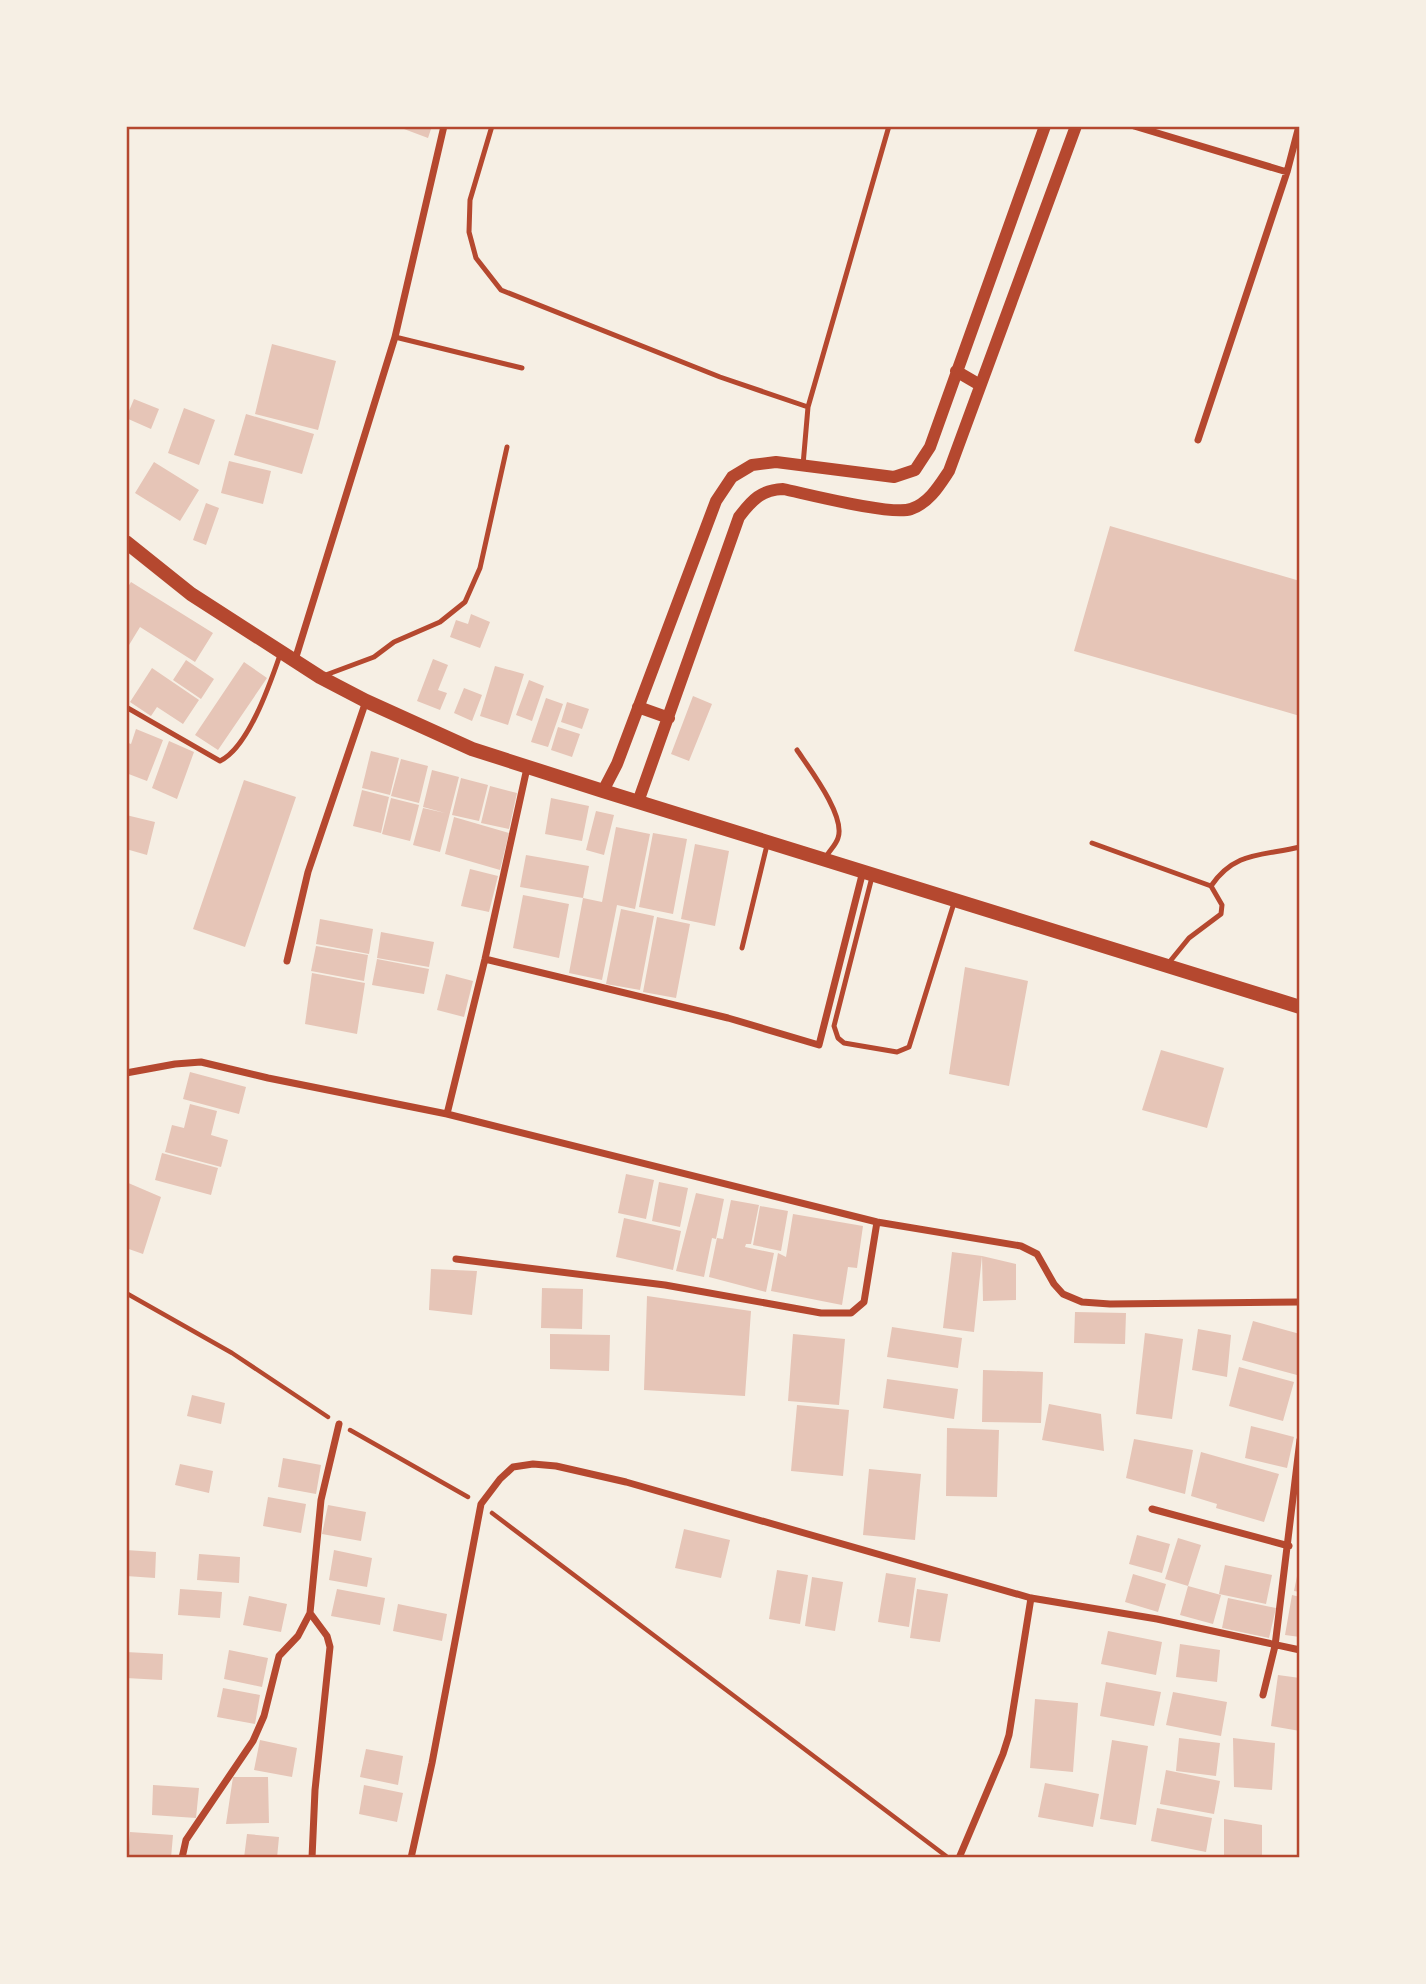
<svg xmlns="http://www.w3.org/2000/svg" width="1426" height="1984" font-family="'PT Sans Narrow',sans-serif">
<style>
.building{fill:#e6c5b7}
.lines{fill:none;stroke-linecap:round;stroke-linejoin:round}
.path{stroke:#b5482f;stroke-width:4.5}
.service{stroke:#b5482f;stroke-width:5}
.minor{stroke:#b5482f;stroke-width:7}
.tertiary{stroke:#b5482f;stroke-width:12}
.secondary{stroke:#b5482f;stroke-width:14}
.neatline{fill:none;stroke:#b5482f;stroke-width:2.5}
</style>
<rect width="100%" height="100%" fill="#f6efe4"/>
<!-- building -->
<path class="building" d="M405 126H432L428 138 404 129Z
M272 344 336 361 318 430 255 414Z
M134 399 159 409 151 429 126 418Z
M184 408 215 420 199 465 168 453Z
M246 414 314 434 302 474 234 455Z
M229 461 271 471 263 504 221 493Z
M154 462 199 490 180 521 135 493Z
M206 503 219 508 206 545 193 540Z
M1110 526 1300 581V716L1074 651Z
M131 582 213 633 195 662 140 627 126 650V590Z
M471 614 490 622 480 648 450 637 456 620 468 624Z
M433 659 448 665 438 690 447 693 440 710 417 701Z
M186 660 214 679 201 699 173 680Z
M244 662 267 678 218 750 195 735Z
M495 666 524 674 508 725 480 716Z
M152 668 199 700 183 724 157 707 151 716 130 702Z
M529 680 544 686 532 721 516 715Z
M464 688 482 695 472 721 454 713Z
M693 696 712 704 689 761 671 754Z
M546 698 563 704 548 747 531 742Z
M567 702 589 709 582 729 561 722Z
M558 727 580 734 572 757 551 750Z
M136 729 163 740 147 781 126 773V742L131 744Z
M169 741 194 752 177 799 152 788Z
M371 751 399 758 390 795 362 788Z
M401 759 428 766 419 803 391 796Z
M432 770 459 777 440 852 413 845 423 808 445 813 423 807Z
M461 778 488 785 479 821 452 815Z
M244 780 296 797 245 947 193 929Z
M490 786 517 793 509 829 481 823Z
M362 790 389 797 381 833 353 826Z
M391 798 419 805 410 841 382 834Z
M551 798 589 806 582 841 545 834Z
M596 811 614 815 604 855 586 850Z
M126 815 155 822 147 855 126 849Z
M454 817 509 833 500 870 445 854Z
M616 827 650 834 635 909 617 905 602 980 569 973 583 898 520 887 526 855 589 866 583 898 602 902Z
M653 833 687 839 673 914 639 907Z
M695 844 729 851 715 926 681 919Z
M470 869 498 876 489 912 461 906Z
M523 895 569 904 559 958 513 948Z
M621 909 654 916 640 990 606 984Z
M657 917 690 924 676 998 643 992Z
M320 919 373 929 369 954 316 944Z
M381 932 434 942 429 967 377 958Z
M316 946 368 955 364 981 311 971Z
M377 959 429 969 424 994 372 985Z
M965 967 1028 981 1009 1086 949 1074Z
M312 973 365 983 357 1034 305 1024Z
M446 974 473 981 464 1017 437 1010Z
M1161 1050 1224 1068 1207 1128 1142 1110Z
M190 1072 246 1087 239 1114 183 1099Z
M190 1104 217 1111 211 1135 228 1140 221 1167 165 1152 172 1125 184 1128Z
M162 1153 218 1168 211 1195 155 1180Z
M626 1174 654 1180 646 1219 618 1213Z
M126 1182 161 1197 143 1254 126 1248Z
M659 1182 688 1188 680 1227 652 1221Z
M696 1193 724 1199 716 1239 712 1238 704 1277 676 1271Z
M731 1200 759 1205 751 1244H746L745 1247 774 1253 766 1292 709 1277 717 1238 723 1239Z
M760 1206 788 1211 781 1251 753 1245Z
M793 1214 863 1226 857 1268 848 1267 842 1305 771 1291 778 1253 786 1257Z
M624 1218 681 1231 673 1270 616 1257Z
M952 1252 982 1256 974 1332 943 1328Z
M982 1256 1016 1264V1300L983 1301Z
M431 1269 477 1271 472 1315 429 1310Z
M542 1288 583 1289 582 1329 541 1328Z
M647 1296 751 1311 745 1396 644 1390Z
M1075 1312 1126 1313 1125 1344 1074 1343Z
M1253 1321 1300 1334V1363L1297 1375 1242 1360Z
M892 1327 962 1338 958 1368 887 1357Z
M1198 1329 1231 1335 1227 1377 1192 1370Z
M1145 1333 1183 1339 1172 1419 1136 1414Z
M550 1334 610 1335 609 1371 550 1369Z
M793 1334 845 1339 839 1405 788 1401Z
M1239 1367 1294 1382 1283 1421 1229 1406Z
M983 1370 1043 1372 1041 1423 982 1422Z
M887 1379 958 1389 954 1419 883 1408Z
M192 1395 225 1403 221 1424 187 1416Z
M1049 1404 1101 1414 1104 1451 1042 1440Z
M797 1405 849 1410 843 1476 791 1471Z
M1251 1426 1294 1437 1287 1468 1245 1458Z
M947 1428 999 1430 997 1497 946 1496Z
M1134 1439 1193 1450 1185 1494 1126 1478Z
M1201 1452 1279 1474 1264 1522 1216 1508 1217 1504 1191 1496Z
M283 1458 321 1465 316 1494 278 1487Z
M180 1464 213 1471 209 1493 175 1485Z
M869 1469 921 1474 915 1540 863 1535Z
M268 1497 306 1504 301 1533 263 1526Z
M328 1505 366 1512 361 1541 322 1534Z
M684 1529 730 1540 721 1578 675 1568Z
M1137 1535 1170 1544 1162 1573 1129 1564Z
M1178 1538 1201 1545 1188 1586 1221 1595 1213 1624 1180 1615 1188 1586 1165 1579Z
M126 1550 156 1552 155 1578 126 1576Z
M334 1550 372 1558 367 1587 329 1580Z
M199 1554 240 1557 239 1583 197 1580Z
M1225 1565 1272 1575 1266 1604 1219 1594Z
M1299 1566 1300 1567V1592L1294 1591Z
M777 1570 808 1575 800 1624 769 1619Z
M886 1573 916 1578 909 1627 878 1622Z
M1133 1574 1166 1584 1158 1612 1125 1602Z
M812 1577 843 1582 835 1631 805 1626Z
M180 1589 222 1592 220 1618 178 1615Z
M337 1589 385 1598 380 1625 331 1616Z
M917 1589 948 1594 940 1642 910 1638Z
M1292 1595 1300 1597V1637L1285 1635Z
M249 1596 287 1604 281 1632 243 1625Z
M1228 1598 1276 1608 1269 1638 1222 1628Z
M398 1604 447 1614 442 1641 393 1631Z
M1108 1631 1162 1642 1156 1675 1101 1664Z
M1180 1644 1220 1650 1217 1682 1176 1677Z
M229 1650 268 1658 262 1687 224 1679Z
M126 1652 163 1654 162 1680 126 1678Z
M1278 1675 1300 1678V1731L1271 1726Z
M1106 1682 1161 1692 1154 1726 1100 1716Z
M223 1688 260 1695 255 1724 217 1717Z
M1173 1692 1227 1702 1221 1736 1166 1725Z
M1035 1699 1078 1703 1073 1772 1030 1768Z
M1179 1738 1220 1743 1216 1776 1176 1771Z
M1233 1738 1275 1743 1272 1790 1234 1787Z
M260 1740 297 1748 292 1777 254 1770Z
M1112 1740 1148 1746 1136 1825 1100 1819Z
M366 1749 403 1756 398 1785 360 1777Z
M1166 1770 1220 1781 1214 1814 1160 1804Z
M233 1777H268L269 1823 226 1824Z
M1045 1783 1099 1794 1093 1827 1038 1817Z
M153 1785 199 1788 196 1818 152 1815Z
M364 1785 403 1793 397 1822 359 1814Z
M1157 1808 1212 1818 1206 1852 1151 1841Z
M1224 1819 1262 1825V1858H1224Z
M130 1832 173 1835 171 1858H128Z
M247 1834 279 1837 277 1858H244Z"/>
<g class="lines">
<!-- path -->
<path class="path" d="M126 1293 232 1353 328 1417
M350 1430 468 1497
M492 1513 946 1856"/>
<!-- service -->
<path class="service" d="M492 126 470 200 469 232 476 258 501 290 720 377 808 407
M395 337 522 368
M803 465 808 407 889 126
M323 676 374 657 394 642 440 622 465 602 480 568 507 447
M126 707 220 761C248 748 270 684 280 655
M797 750C809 768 846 816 838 838 836 845 829 851 826 857
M1092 843 1211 886 1222 905 1221 914 1189 938 1167 965
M872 877 834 1026 838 1038 844 1043 897 1052 909 1047 954 903
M1211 886C1235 851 1262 856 1300 847
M742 948 767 845"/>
<!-- minor -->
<path class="minor" d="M1134 126 1287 172
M1198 440 1287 172 1299 126
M295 660 395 337 444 126
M485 959 728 1018 819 1045 863 871
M287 961 308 872 366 701
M126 1073 175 1064 201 1062 268 1078 447 1114 877 1222 1021 1246 1037 1254 1054 1284 1063 1294 1082 1302 1110 1304 1300 1302
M447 1114 485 959 527 768
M456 1259 665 1285 821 1313H851L864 1302 877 1222
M1152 1509 1289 1546
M1263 1695 1275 1646 1300 1440
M182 1858 186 1840 253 1741 264 1716 279 1656 298 1636 310 1613
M312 1858 315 1790 330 1647 327 1636 310 1613 321 1500 339 1424
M411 1858 432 1763 481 1504 500 1479 513 1467 533 1464 556 1466 626 1482 1031 1598 1157 1619 1300 1650
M959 1858 1003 1754 1009 1735 1031 1598"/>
<!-- tertiary -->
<path class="tertiary" d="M956 371 980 385
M638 707 669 718
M603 791 617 764 716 501 732 477 752 465 776 462 894 477 915 470 930 447 1045 126
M638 802 739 517C752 500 761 490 783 489 807 494 892 516 911 509 929 503 939 486 949 471L1076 126"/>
<!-- secondary -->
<path class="secondary" d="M126 542 191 594 320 677 366 701 472 749 603 791 1300 1007"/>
</g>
<!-- border -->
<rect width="1426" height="1984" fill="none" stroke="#f6efe4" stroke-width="256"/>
<rect x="128" y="128" width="1170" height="1728" class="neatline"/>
</svg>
